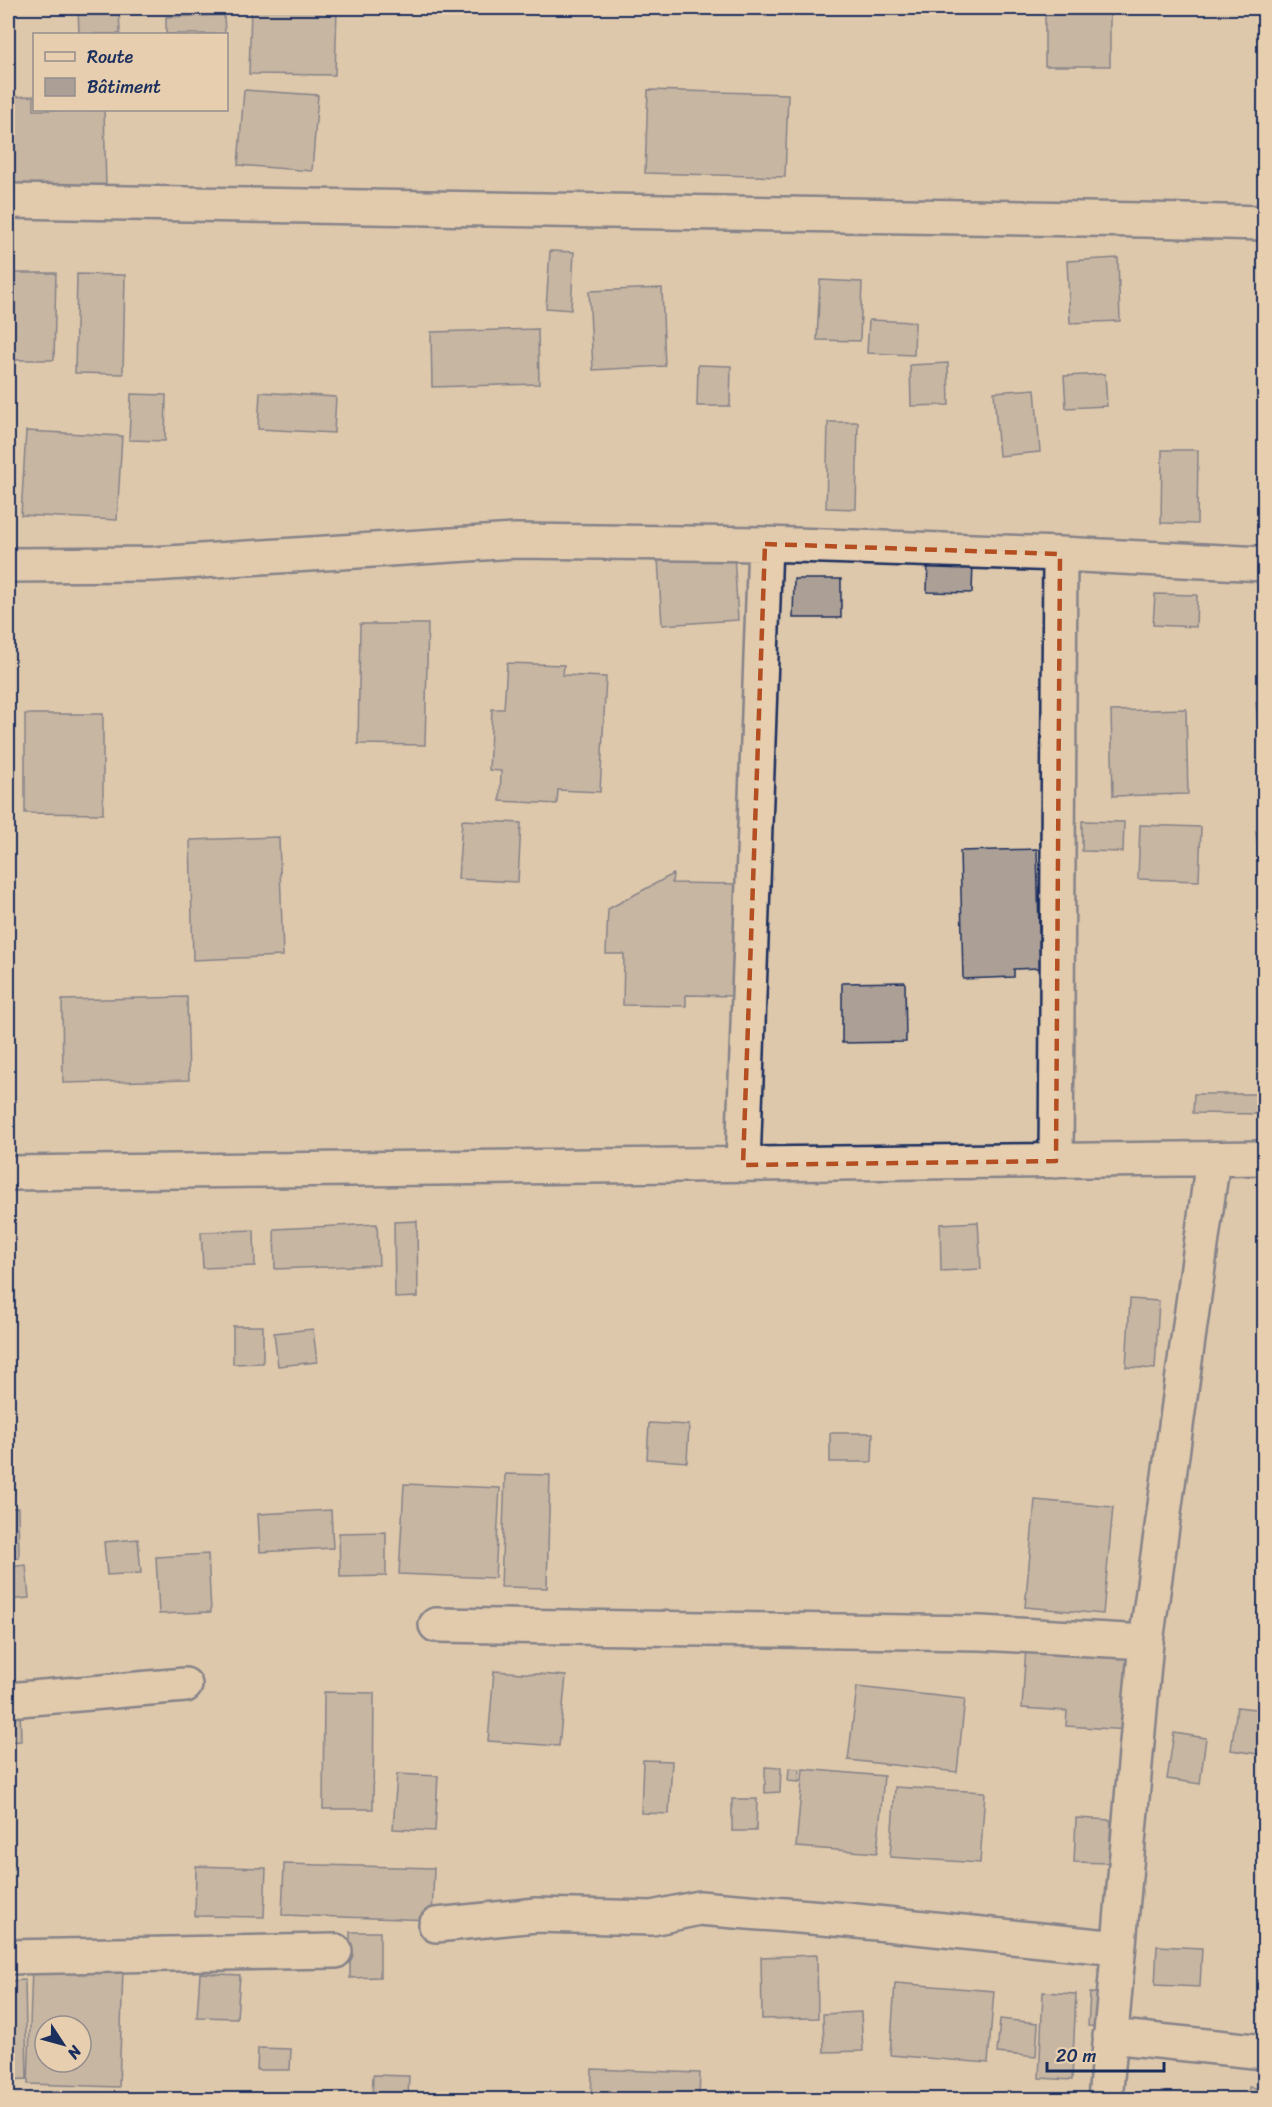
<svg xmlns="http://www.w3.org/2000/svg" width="1272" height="2107" font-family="Sriracha,sans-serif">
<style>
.building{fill:#ab9f96;stroke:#1b2f5e;stroke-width:1.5;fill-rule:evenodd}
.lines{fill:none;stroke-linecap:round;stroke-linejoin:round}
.minor-casing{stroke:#1b2f5e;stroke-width:38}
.minor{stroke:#e6ceae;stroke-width:33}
.marked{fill:none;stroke:#b54e20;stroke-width:4.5;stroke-dasharray:12 8;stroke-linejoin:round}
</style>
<rect width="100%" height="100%" fill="#dec8ab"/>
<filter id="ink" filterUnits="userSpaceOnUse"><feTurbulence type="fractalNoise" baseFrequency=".0167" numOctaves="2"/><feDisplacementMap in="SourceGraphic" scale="12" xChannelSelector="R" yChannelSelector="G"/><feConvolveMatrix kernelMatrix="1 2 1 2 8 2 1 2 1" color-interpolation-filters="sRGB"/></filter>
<g filter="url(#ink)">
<!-- building -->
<path class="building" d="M78 8H119L120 34H79Z
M251 8H337L335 75 249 74Z
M1045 8H1110V66H1045Z
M224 15 225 34H166V17Z
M244 90 318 95 312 171 238 165Z
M648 90 788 94 785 177 645 173Z
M34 96V110H104L106 187 8 189V97Z
M550 251 574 252 571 310 546 308Z
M1118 258 1120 321 1070 323 1067 261Z
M8 273H56L54 360H8Z
M77 274 125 275 123 374 75 373Z
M820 280 862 282 860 341 817 340Z
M662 288 665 366 593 370 589 291Z
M869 320 915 322 914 355 867 353Z
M538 329 539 384 432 387 431 332Z
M948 363 949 405 911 406 910 365Z
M698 365 731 366 730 406H697Z
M1105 374 1107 406 1066 408 1064 376Z
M1035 389 1040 452 999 456 994 392Z
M260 392 336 397 334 433 258 429Z
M131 394 166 395 165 441 129 440Z
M828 422H858L856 509 826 508Z
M26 431 122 436 117 520 21 515Z
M1162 450H1198L1197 524 1161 523Z
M734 554 738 620 662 625 658 559Z
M928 560 973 561 972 593 927 592Z
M794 579H841V618H793Z
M1155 594 1197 595 1196 627 1153 625Z
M360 624H428L425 745 358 744Z
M507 663 564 665 563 675 606 677 600 792 558 790 557 804 500 801 501 771 489 770 492 709H504Z
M1264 701V751H1261L1256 702Z
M1186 709 1188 794 1113 796 1111 711Z
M25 714H103V814L25 813Z
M462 820 521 823 518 882 458 879Z
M1082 821 1124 822 1123 852 1082 851Z
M1140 825 1201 827 1199 881 1138 879Z
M1264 830V876H1261L1256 831Z
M279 837 283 956 193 960 190 840Z
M1037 849 1040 968 1014 969V977L963 979 960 851Z
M673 874 672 883 738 884 735 996 686 995V1006L623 1005 624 954H606L608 909Z
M905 982 906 1042 842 1043V983Z
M187 997 189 1080 63 1083 62 1000Z
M8 1053H13L12 1118H8Z
M1194 1094H1261L1260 1114 1193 1113Z
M417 1221 418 1297 395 1298 394 1222Z
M978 1222 981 1269 941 1271 940 1224Z
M377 1224 379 1265 275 1269 274 1229Z
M254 1230 255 1266 203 1268 201 1232Z
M1130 1299 1159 1301 1155 1369 1126 1367Z
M233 1326H263V1363L233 1364Z
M313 1329 317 1362 278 1366 274 1333Z
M649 1423 689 1425 687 1462 647 1459Z
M830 1433H873L872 1462H830Z
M505 1474 550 1475 547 1588 501 1587Z
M404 1484 500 1488 495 1578 399 1574Z
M1035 1500 1113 1507 1103 1614 1025 1607Z
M8 1508H18L19 1558 8 1559Z
M331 1510 333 1548 260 1552 258 1514Z
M386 1532V1576L340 1577 339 1533Z
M138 1539 141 1573 107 1575 104 1542Z
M208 1554 211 1612 159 1614 156 1557Z
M26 1565 29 1598 8 1600V1567Z
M1026 1646 1133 1653 1128 1730 1066 1726 1067 1711 1022 1708Z
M494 1671 566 1676 559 1746 488 1741Z
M857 1687 965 1699 957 1772 848 1760Z
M324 1692 374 1693 373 1809H323Z
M8 1705H20L21 1741 8 1742Z
M1237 1707 1264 1710V1755L1231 1750Z
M1174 1733 1206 1738 1200 1784 1167 1779Z
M643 1760 672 1761 669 1814 641 1813Z
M765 1767 781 1768 780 1792 765 1793Z
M789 1768 800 1769 799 1782 788 1781Z
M803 1769 884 1776 877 1853 796 1847Z
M397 1774 438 1776 435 1831 393 1829Z
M895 1787 985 1792 980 1863 890 1857Z
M732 1799H757L756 1831H732Z
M1076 1818 1111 1820 1109 1863 1074 1862Z
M284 1864 434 1868 432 1920 282 1915Z
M196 1866 266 1868 264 1917 195 1916Z
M350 1932H380V1977L350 1978Z
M1157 1946 1202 1948 1200 1987 1155 1985Z
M817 1955 818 2018 762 2019 761 1957Z
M32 1966 123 1969 119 2087 28 2084ZM45 2026H81V2062H45Z
M200 1973 240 1975 237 2018 197 2017Z
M25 1980 27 2079 8 2080V1981Z
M895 1983 994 1991 988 2063 890 2055Z
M1043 1992 1076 1994 1072 2080 1039 2078Z
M1090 1993 1111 1994 1108 2027 1088 2026Z
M861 2012 863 2051 824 2052 823 2014Z
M1000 2019 1038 2023 1036 2057 997 2053Z
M258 2048 291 2049 290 2070H257Z
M592 2069 700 2073 699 2100H591Z
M373 2075 409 2076 408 2100H372Z
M1249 2087 1264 2089V2100H1248Z"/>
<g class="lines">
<defs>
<path id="minor" d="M8 201 1144 220 1264 223
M8 565 153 564 515 541 765 544 1060 554 1264 564
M1056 1161 1060 554
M743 1165 765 544
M8 1173 1264 1158
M436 1625 981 1633 1146 1642
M8 1700 185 1685
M436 1925 536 1915 652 1918 699 1908 847 1920 1118 1948
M8 1957 335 1951
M1110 2036 1264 2052
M1105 2100 1146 1642 1213 1159"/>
</defs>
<!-- minor casing -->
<use href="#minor" class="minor-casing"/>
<!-- minor -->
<use href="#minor" class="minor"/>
</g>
</g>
<!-- marked area -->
<path d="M0 0H1272V2107H0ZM765 544 1060 554 1056 1161 743 1165Z" fill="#dec8ab" fill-opacity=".55" fill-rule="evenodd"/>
<path class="marked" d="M765 544 1060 554 1056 1161 743 1165Z"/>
<!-- margin -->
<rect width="1272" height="2107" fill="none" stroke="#e6ceae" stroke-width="30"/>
<rect x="15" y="15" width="1242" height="2077" fill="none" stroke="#1b2f5e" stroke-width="2" filter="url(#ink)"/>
<!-- legend -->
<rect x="33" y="33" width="195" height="78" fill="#e6ceae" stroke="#958e8e" stroke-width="1.5"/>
<rect x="45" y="52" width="30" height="9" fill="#e6ceae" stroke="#958e8e" stroke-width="1.5"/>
<text x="87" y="63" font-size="18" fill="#1b2f5e">Route</text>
<rect x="45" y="78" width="30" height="18" fill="#ab9f96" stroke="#958e8e" stroke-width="1.5"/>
<text x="87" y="93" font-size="18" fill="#1b2f5e">Bâtiment</text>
<!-- north arrow -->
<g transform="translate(63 2044) rotate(126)"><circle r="28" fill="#e6ceae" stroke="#958e8e" stroke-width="1.5"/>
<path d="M0-4.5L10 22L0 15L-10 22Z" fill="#1b2f5e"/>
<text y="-9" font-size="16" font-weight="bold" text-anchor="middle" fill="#1b2f5e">N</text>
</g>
<!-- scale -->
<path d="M1047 2062v9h117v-9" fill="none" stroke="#1b2f5e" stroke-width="3"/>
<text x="1056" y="2062" font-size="18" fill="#1b2f5e" stroke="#e6ceae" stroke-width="4.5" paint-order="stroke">20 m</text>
</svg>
